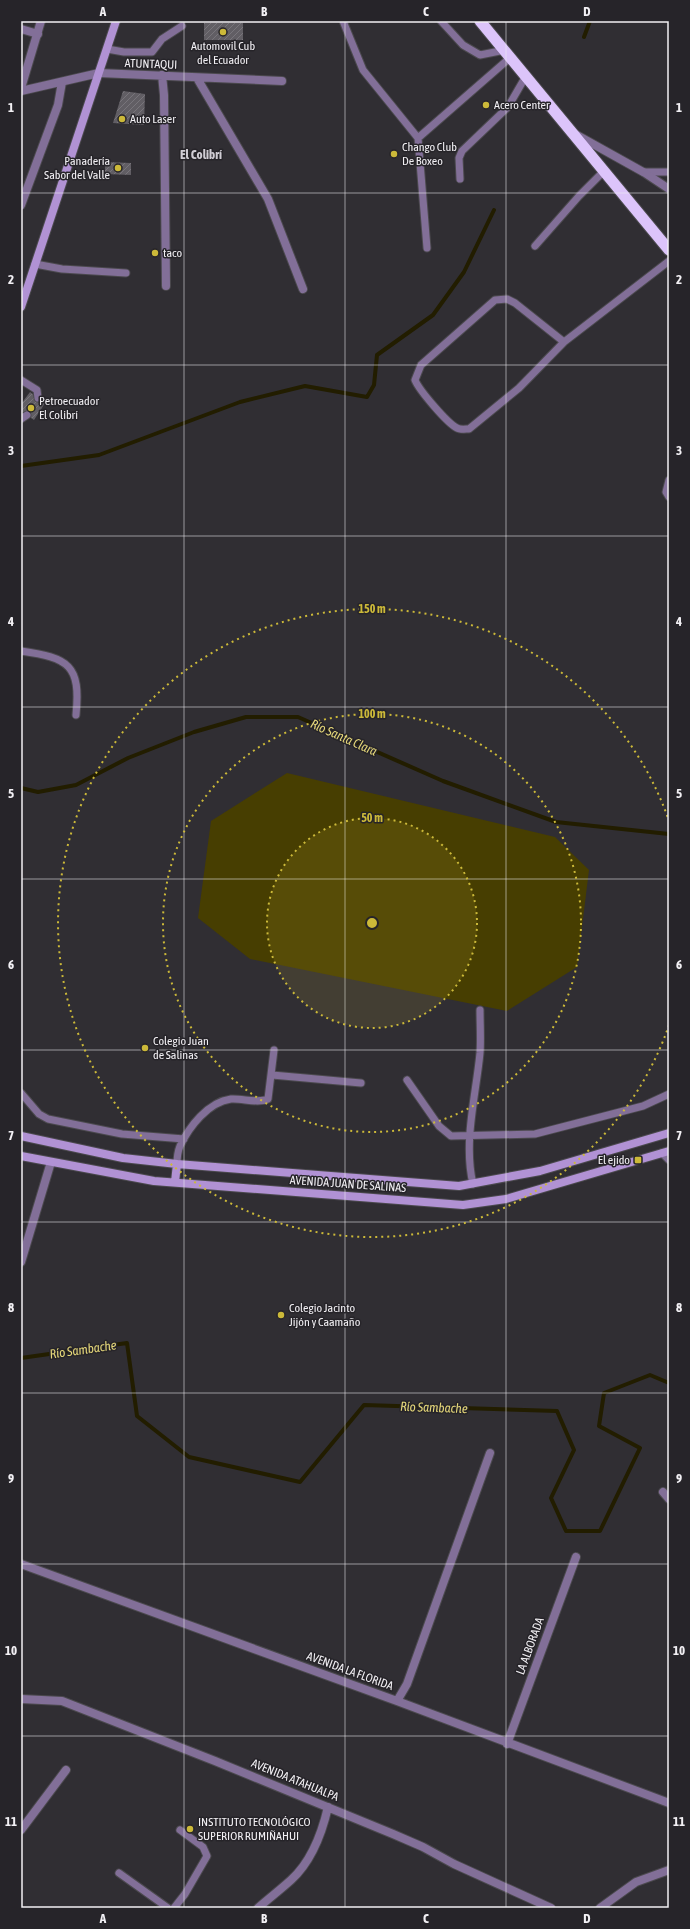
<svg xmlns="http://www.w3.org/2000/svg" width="690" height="1929" font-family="'Asap Condensed',sans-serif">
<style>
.green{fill:#473e01}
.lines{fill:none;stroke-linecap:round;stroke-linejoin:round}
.stream{stroke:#221d00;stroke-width:4}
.building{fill:url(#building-hatch)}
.service-casing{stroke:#4b494e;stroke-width:9}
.minor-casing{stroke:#4b494e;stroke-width:10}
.tertiary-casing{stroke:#4b494e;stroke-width:10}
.secondary-casing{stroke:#4b494e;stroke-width:10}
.trunk-casing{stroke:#4b494e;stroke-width:13}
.service{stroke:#826f98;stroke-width:7}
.minor{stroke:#826f98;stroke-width:8}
.tertiary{stroke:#826f98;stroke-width:8}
.secondary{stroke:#b192d4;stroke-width:8}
.trunk{stroke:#dcc4fa;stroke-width:11}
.grid{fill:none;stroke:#f2f0f4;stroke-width:1;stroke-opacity:0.55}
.ring{fill:none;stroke:#ccb939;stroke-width:2;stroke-dasharray:2 4}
.poi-dot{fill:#ccb939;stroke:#262429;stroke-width:1.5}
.labels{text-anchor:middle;stroke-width:3;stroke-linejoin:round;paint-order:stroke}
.poi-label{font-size:12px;fill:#f2f0f4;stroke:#262429;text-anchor:start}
.street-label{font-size:12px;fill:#f2f0f4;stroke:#262429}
.neighbourhood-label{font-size:13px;font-weight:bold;fill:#d0cdd4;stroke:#262429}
.water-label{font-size:13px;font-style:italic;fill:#e6d87a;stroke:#262429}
.centre{fill:#ccb939;stroke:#262429;stroke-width:2}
.ring-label{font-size:12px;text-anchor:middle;font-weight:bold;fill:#ccb939;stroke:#262429;stroke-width:3;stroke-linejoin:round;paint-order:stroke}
.neatline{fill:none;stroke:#f2f0f4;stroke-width:1.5}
.grid-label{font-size:13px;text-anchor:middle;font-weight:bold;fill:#f2f0f4}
</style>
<defs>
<pattern id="building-hatch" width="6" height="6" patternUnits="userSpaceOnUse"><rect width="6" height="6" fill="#615e64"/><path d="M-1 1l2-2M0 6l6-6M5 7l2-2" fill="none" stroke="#78757b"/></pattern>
</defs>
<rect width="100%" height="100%" fill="#302e33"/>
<!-- green -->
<path class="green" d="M287 773 555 837 589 870 577 967 507 1011 250 959 198 918 211 821Z"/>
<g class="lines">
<!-- stream -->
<path class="stream" d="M584 37 590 21
M21 466 99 455 240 402 305 386 367 397 374 385 377 355 433 315 464 272 494 210
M21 788 38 792 76 785 128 758 194 732 246 717H298L443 781 556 822 669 834
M21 1358 127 1343 137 1416 189 1457 300 1482 364 1405 557 1411 574 1450 551 1498 566 1531H600L640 1448 599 1426 604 1393 650 1375 669 1383"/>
</g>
<!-- building -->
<path class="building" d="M204 23H243V40H204Z
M123 91 145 94 144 125 113 123Z
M105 162 131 163V175L105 174Z
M30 392 45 403 34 420 21 411V404Z"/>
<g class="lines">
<defs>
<path id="service" d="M343 21 363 70 418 138 427 248
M441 21 463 45 480 55 505 50
M107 49 124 52H152L162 39 182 26
M418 138 511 57
M643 172H669
M460 179 459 158 462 151 508 107 526 76
M535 246 579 196 604 171
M35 264 62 269 126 273
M564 342 515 303 507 299 495 300 421 365 415 380C419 390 447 423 457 428 460 430 466 429 469 429L519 388 564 342 669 261
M21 380 37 390 38 398
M21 419 27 415
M669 480 666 492 669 497
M21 651C69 658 81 665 76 715
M272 1075 361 1083
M407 1080 439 1126 451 1136 535 1134 643 1106 669 1094
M21 1093 39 1114 48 1119 122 1134 184 1139
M662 1153 669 1160
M177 1164C177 1158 178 1151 180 1146 189 1127 208 1102 231 1099 242 1098 258 1104 268 1099L274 1050
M473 1184C463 1142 476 1095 480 1053 481 1039 480 1024 480 1010
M119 1873 168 1908
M174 1908 185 1894 207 1856 203 1847 180 1830"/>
<path id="minor" d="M21 29 38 34
M99 73 282 81
M162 75 164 95 166 286
M197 78 268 199 303 289
M21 88 41 21
M575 134 645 173 669 189
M21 205 58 105 62 82
M21 1262 51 1162
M663 1492 669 1499
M21 1564 397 1701 669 1803
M21 1699 62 1701 215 1761 393 1834 423 1847 454 1864 551 1908
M397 1701 407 1684 490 1453
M507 1744 576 1557
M21 1830 66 1770
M258 1908C268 1899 280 1890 291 1880 312 1861 322 1833 328 1807
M600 1908 636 1882 669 1870"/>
<path id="tertiary" d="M21 91 99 73"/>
<path id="secondary" d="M21 307 116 21
M21 1136 123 1158 177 1164 459 1186 540 1171 669 1133
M21 1156 154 1181 463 1205 506 1199 669 1151
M175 1182 177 1164"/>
<path id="trunk" d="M480 21 669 250"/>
</defs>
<!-- service casing -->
<use href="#service" class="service-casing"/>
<!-- minor casing -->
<use href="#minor" class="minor-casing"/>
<!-- tertiary casing -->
<use href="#tertiary" class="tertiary-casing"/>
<!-- secondary casing -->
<use href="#secondary" class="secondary-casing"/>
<!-- trunk casing -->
<use href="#trunk" class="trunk-casing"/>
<!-- service -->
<use href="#service" class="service"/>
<!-- minor -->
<use href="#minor" class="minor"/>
<!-- tertiary -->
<use href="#tertiary" class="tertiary"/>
<!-- secondary -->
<use href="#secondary" class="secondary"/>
<!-- trunk -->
<use href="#trunk" class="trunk"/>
</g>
<!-- grid -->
<path class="grid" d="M184 21V1908M345 21V1908M506 21V1908M21 193H669M21 365H669M21 536H669M21 707H669M21 879H669M21 1050H669M21 1222H669M21 1393H669M21 1564H669M21 1736H669"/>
<!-- distance rings -->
<circle cx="372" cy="923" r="105" fill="#ccb939" fill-opacity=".12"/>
<g class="ring">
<circle cx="372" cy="923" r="105"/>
<circle cx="372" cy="923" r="209"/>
<path d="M669 1025A314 314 0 1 1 669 821"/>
</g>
<!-- markers -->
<g class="poi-dot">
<circle cx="223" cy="32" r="4"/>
<circle cx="486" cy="105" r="4"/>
<circle cx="122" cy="119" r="4"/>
<circle cx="394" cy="154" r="4"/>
<circle cx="118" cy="168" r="4"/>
<circle cx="155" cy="253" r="4"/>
<circle cx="31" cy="408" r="4"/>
<circle cx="145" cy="1048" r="4"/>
<rect x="634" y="1156" width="8" height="8" rx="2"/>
<circle cx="281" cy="1315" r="4"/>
<circle cx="190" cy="1829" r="4"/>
</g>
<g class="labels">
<!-- poi labels -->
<g class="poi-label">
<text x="223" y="50" text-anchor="middle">Automovil Cub<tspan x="223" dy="14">del Ecuador</tspan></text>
<text x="494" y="109">Acero Center</text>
<text x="130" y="123">Auto Laser</text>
<text x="402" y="151">Chango Club<tspan x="402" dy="14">De Boxeo</tspan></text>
<text x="110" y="165" text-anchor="end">Panadería<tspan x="110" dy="14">Sabor del Valle</tspan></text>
<text x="163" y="257">taco</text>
<text x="39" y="405">Petroecuador<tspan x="39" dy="14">El Colibrí</tspan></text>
<text x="153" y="1045">Colegio Juan<tspan x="153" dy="14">de Salinas</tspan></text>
<text x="630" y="1164" text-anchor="end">El ejido</text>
<text x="289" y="1312">Colegio Jacinto<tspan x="289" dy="14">Jijón y Caamaño</tspan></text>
<text x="198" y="1826">INSTITUTO TECNOLÓGICO<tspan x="198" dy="14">SUPERIOR RUMIÑAHUI</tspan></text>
</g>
<!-- street labels -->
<g class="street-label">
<text transform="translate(151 64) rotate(2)" y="4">ATUNTAQUI</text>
<text transform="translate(348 1184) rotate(4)" y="4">AVENIDA JUAN DE SALINAS</text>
<text transform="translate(530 1646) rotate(-70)" y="4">LA ALBORADA</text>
<text transform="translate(350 1671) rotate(20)" y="4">AVENIDA LA FLORIDA</text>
<text transform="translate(295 1780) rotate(22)" y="4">AVENIDA ATAHUALPA</text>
</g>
<!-- neighbourhood labels -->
<g class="neighbourhood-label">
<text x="201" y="159">El Colibrí</text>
</g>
<!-- water labels -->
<g class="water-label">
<text transform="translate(344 737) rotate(24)" y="5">Río Santa Clara</text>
<text transform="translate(83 1349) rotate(-8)" y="5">Río Sambache</text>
<text transform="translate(434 1407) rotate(2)" y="5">Río Sambache</text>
</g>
</g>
<circle cx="372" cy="923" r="6" class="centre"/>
<g class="ring-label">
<text x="372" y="613">150 m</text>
<text x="372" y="718">100 m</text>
<text x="372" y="822">50 m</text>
</g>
<!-- border -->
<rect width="690" height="1929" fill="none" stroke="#262429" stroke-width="44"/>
<rect x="22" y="22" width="646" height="1885" class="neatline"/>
<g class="grid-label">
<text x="103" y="16">A</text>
<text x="264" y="16">B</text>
<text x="426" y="16">C</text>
<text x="587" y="16">D</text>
<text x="11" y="112">1</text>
<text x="679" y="112">1</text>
<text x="11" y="284">2</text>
<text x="679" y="284">2</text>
<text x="11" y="455">3</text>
<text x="679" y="455">3</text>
<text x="11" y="626">4</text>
<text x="679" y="626">4</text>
<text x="11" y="798">5</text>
<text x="679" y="798">5</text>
<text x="11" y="969">6</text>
<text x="679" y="969">6</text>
<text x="11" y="1140">7</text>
<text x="679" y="1140">7</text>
<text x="11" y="1312">8</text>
<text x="679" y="1312">8</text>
<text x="11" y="1483">9</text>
<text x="679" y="1483">9</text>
<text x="11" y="1655">10</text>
<text x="679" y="1655">10</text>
<text x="11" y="1826">11</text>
<text x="679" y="1826">11</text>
<text x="103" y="1923">A</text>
<text x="264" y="1923">B</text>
<text x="426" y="1923">C</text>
<text x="587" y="1923">D</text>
</g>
</svg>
